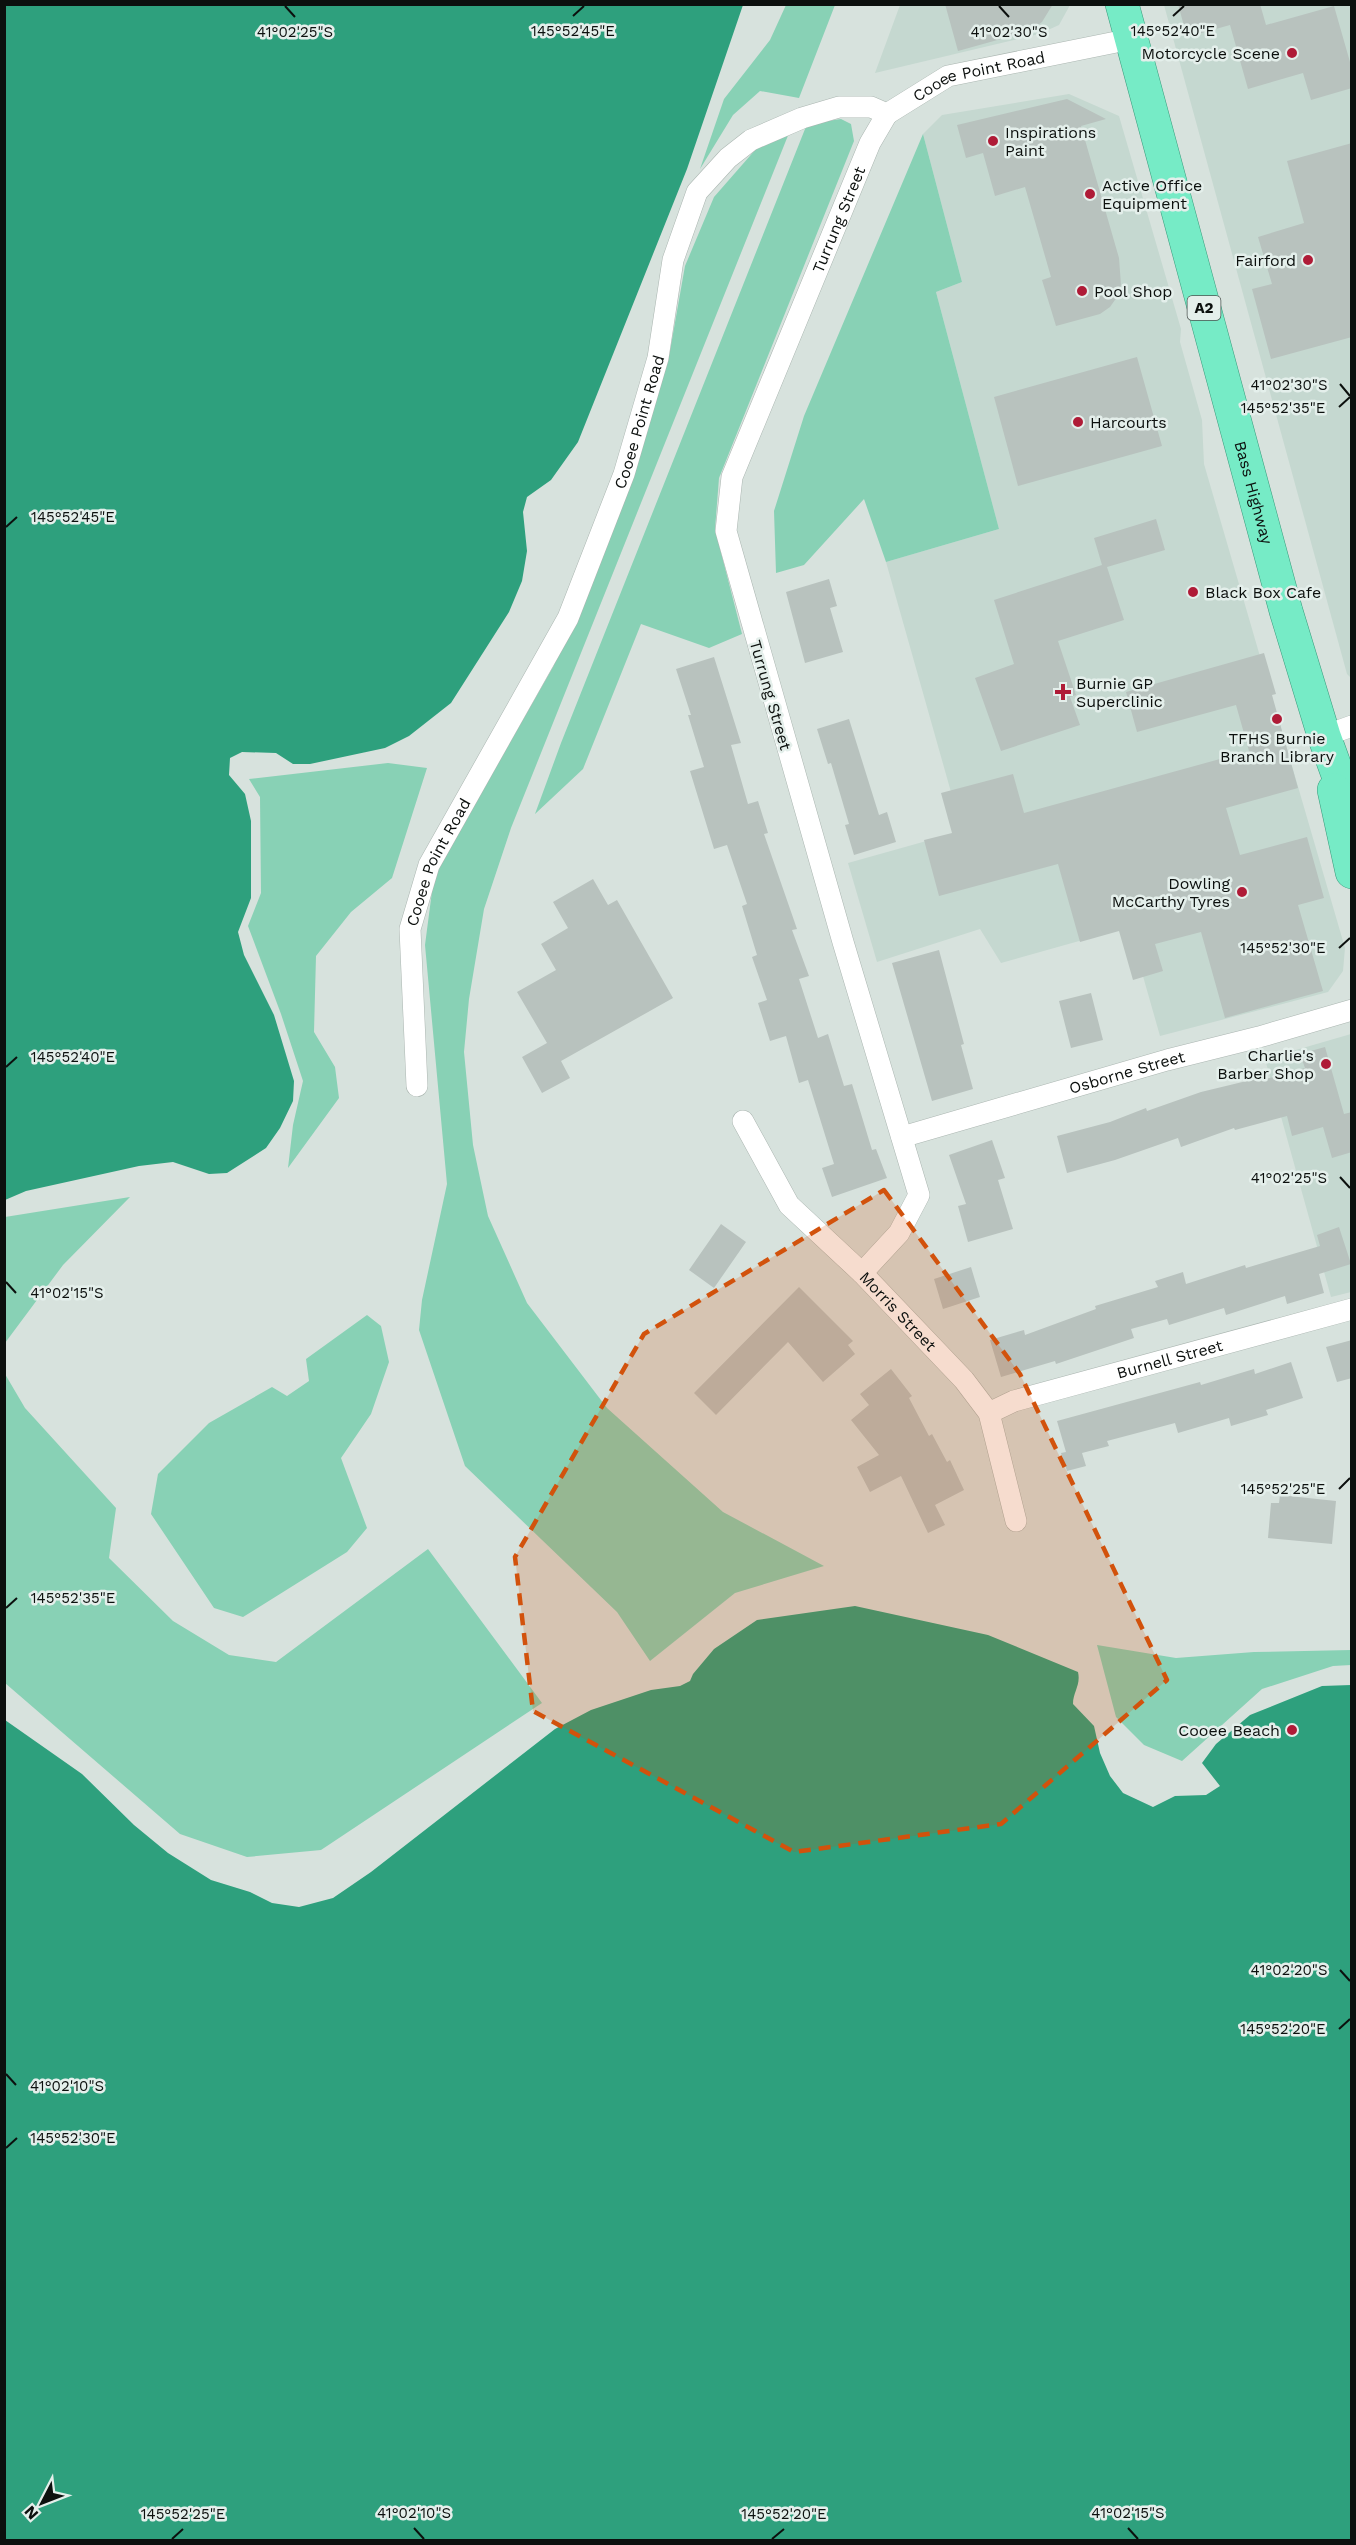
<svg xmlns="http://www.w3.org/2000/svg" width="1356" height="2545" font-family="'Work Sans',sans-serif">
<style>
.built{fill:#c5d8d0}
.green{fill:#88d1b5}
.water{fill:#2ea07d}
.building{fill:#b8c2be}
.lines{fill:none;stroke-linecap:round;stroke-linejoin:round}
.minor-casing{stroke:#abb6b1;stroke-width:22}
.trunk-casing{stroke:#3b9b7c;stroke-width:34}
.minor{stroke:#fff;stroke-width:21}
.trunk{stroke:#76ebc6;stroke-width:33}
.marked{fill:#d2520c;fill-opacity:0.2;stroke:#d2520c;stroke-width:4.5;stroke-dasharray:12 8;stroke-linejoin:round}
.ticks{fill:none;stroke:#0c100e;stroke-width:2}
.poi-dot{fill:#af1b37;stroke:#e4efeb;stroke-width:2}
.labels{text-anchor:middle;stroke-width:5;stroke-linejoin:round;paint-order:stroke}
.shield{fill:#e4efeb;stroke:#4d5350;stroke-width:1.5}
.shield-label{font-size:15px;font-weight:bold;fill:#0c100e}
.poi-label{font-size:16px;fill:#0c100e;stroke:#e4efeb;text-anchor:start}
.street-label{font-size:16px;fill:#0c100e;stroke:#e4efeb}
.ticks-label{font-size:15px;text-anchor:middle;fill:#0c100e;stroke:#e4efeb;stroke-width:5;stroke-linejoin:round;paint-order:stroke}
</style>
<rect width="100%" height="100%" fill="#d7e2dd"/>
<!-- built -->
<path class="built" d="M900 5H1070L1059 25 1039 34 875 73Z
M1164 5H1351V678L1347 674Z
M1069 94 1119 116 1181 329 1180 342 1202 420 1204 464 1345 948 1343 971 1328 992 1160 1036 1129 927 1001 963 980 929 877 962 848 863 962 831 886 562 999 529 936 292 962 282 923 134 942 115Z
M1351 1034V1292L1331 1297 1265 1059Z"/>
<!-- green -->
<path class="green" d="M786 5H835L799 98 760 91 733 115 700 169 724 99 770 40Z
M841 119 851 124 854 141 719 478 715 529 742 634 709 648 641 624 583 769 535 814 561 743 807 124Z
M789 133 511 828 484 909 469 999 464 1052 473 1145 488 1216 527 1303 607 1408 723 1512 824 1566 735 1593 650 1661 617 1612 465 1466 419 1330 422 1300 447 1184 425 945 434 876 553 667 610 534 668 362 685 266 714 197 756 149Z
M923 134 962 282 936 292 999 529 886 562 864 499 804 565 776 573 774 511 804 416Z
M388 763 427 768 392 878 351 912 316 956 314 1032 335 1067 339 1098 288 1168 293 1125 303 1081 281 1014 248 926 261 893 260 797 249 779Z
M130 1197 63 1265 5 1343V1217Z
M367 1315 381 1326 389 1362 371 1414 341 1458 367 1528 347 1552 243 1617 214 1608 151 1514 158 1474 209 1423 272 1387 287 1396 309 1381 306 1359Z
M5 1374 25 1408 116 1508 109 1558 173 1621 229 1655 276 1662 428 1549 542 1703 321 1850 247 1857 180 1834 5 1683Z
M1097 1645 1176 1658 1254 1652 1351 1650V1665L1333 1666 1262 1689 1182 1761 1144 1745 1116 1717Z"/>
<!-- water -->
<path class="water" d="M5 4 743 5 687 169 578 442 551 480 527 497 523 512 527 551 522 581 509 612 451 703 409 736 385 748 310 764H293L276 753 242 752 230 758 229 775 245 794 251 821V898L238 932 244 955 274 1015 294 1081 293 1101 280 1128 266 1148 227 1173 209 1174 173 1162 139 1166 26 1191 5 1200Z
M855 1606 988 1635 1078 1672C1081 1685 1073 1692 1073 1704L1094 1726 1100 1753 1110 1776 1123 1793 1153 1807 1175 1796 1206 1795 1220 1786 1202 1763 1216 1744 1250 1715 1322 1686 1351 1685V2540H5V1720L82 1774 134 1825 168 1853 211 1880 250 1892 272 1903 299 1907 333 1898 371 1872 555 1729 591 1710 651 1690 680 1686 690 1681 693 1674 714 1649 757 1620Z"/>
<!-- building -->
<path class="building" d="M945 4H1053L1042 22 1030 31 958 51Z
M1178 4H1260L1266 25 1334 6 1352 69V88L1311 100 1303 73 1248 89 1230 25 1187 37Z
M1067 99 1106 119 1081 126 1119 258 1121 285 1117 297 1110 307 1100 314 1056 326 1042 280 1051 277 1025 187 995 196 983 153 966 158 957 125Z
M1352 143V337L1271 359 1252 289 1272 284 1258 237 1304 223 1287 161Z
M1137 357 1162 446 1018 486 994 397Z
M1156 519 1165 550 1107 567 1124 620 1058 641 1076 695 1070 697 1080 725 1001 751 975 678 1014 664 994 600 1102 565 1094 538Z
M829 579 837 606 830 608 843 652 805 663 786 592Z
M1264 653 1276 694 1272 695 1298 788 1226 808 1240 855 1307 837 1324 898 1298 905 1323 991 1225 1018 1201 932 1155 944 1163 971 1133 980 1119 931 1080 942 1058 864 939 896 924 840 952 833 941 793 1013 774 1024 813 1249 751 1236 705 1137 732 1126 692Z
M714 657 741 743 731 745 748 804 758 801 768 833 764 834 797 929 792 930 809 976 799 979 818 1038 828 1034 844 1086 852 1084 872 1150 876 1149 887 1178 832 1197 822 1168 834 1164 808 1080 799 1083 786 1036 770 1041 758 1003 767 1000 752 957 757 955 742 906 747 904 727 845 714 849 690 771 704 767 688 715H691L676 669Z
M849 719 879 815 887 812 896 842 854 855 845 825 849 824 831 763 828 764 817 729Z
M593 879 608 905 617 900 673 998 561 1061 570 1078 542 1093 522 1057 547 1043 517 992 556 970 541 944 568 928 553 902Z
M939 950 964 1044 961 1045 973 1089 932 1101 892 963Z
M1091 993 1103 1040 1071 1048 1059 1001Z
M1325 1047 1344 1114 1352 1112V1152L1332 1158 1323 1127 1292 1136 1287 1116 1235 1130 1234 1128 1181 1147 1178 1138 1115 1160 1067 1173 1057 1136 1110 1122 1146 1108 1147 1111 1201 1092 1259 1078V1081L1305 1068 1300 1054Z
M992 1140 1005 1178 998 1180 1013 1229 968 1242 958 1206 966 1204 949 1155Z
M721 1224 746 1242 714 1288 689 1270Z
M1339 1227 1351 1264 1319 1274 1324 1293 1287 1304 1285 1296 1226 1315 1224 1308 1169 1325 1167 1319 1131 1329 1134 1338 1056 1364 1055 1361 1001 1377 990 1340 1024 1330 1025 1335 1096 1309 1095 1306 1158 1287 1155 1281 1183 1272 1186 1284 1245 1265 1246 1268 1320 1246 1317 1235Z
M971 1267 980 1297 943 1309 934 1279Z
M799 1287 853 1341 848 1345 855 1354 823 1382 788 1342 716 1415 694 1393Z
M1352 1340V1378L1337 1382 1326 1347Z
M1291 1362 1303 1398 1266 1410 1268 1415 1231 1426 1229 1418 1178 1433 1175 1423 1107 1441 1109 1446 1082 1453 1086 1466 1067 1471 1061 1453 1066 1452 1057 1421 1200 1382 1201 1385 1254 1369 1255 1374Z
M891 1369 912 1396 909 1398 929 1436 932 1434 947 1462 950 1460 964 1490 935 1505 945 1525 928 1533 901 1476 870 1492 857 1467 879 1455 851 1420 869 1405 860 1394Z
M1280 1495 1336 1501 1332 1544 1268 1538 1271 1503H1279Z"/>
<g class="lines">
<defs>
<g id="minor">
<path d="M1324 736 1352 726"/>
<path id="s1" d="M417 1086 410 929 429 865 568 618 624 474 658 358 673 260 697 192 728 158 751 140 802 118 839 107H871L887 114 948 76 1131 39"/>
<path id="s2" d="M743 1121 789 1205 862 1273 964 1380 989 1413 1016 1521"/>
<path id="s3" d="M902 1137 1167 1060 1259 1037 1352 1010"/>
<path id="s4" d="M862 1273 899 1233 919 1195 843 942 726 531 732 477 870 143 887 114"/>
<path id="s5" d="M989 1413 1014 1401 1352 1309"/>
</g>
<g id="trunk">
<path id="s6" d="M1122 4 1286 611 1324 736 1352 814"/>
<path d="M1334 790 1352 872"/>
</g>
</defs>
<!-- minor casing -->
<use href="#minor" class="minor-casing"/>
<!-- trunk casing -->
<use href="#trunk" class="trunk-casing"/>
<!-- minor -->
<use href="#minor" class="minor"/>
<!-- trunk -->
<use href="#trunk" class="trunk"/>
</g>
<!-- marked area -->
<path class="marked" d="M884 1190 1020 1374 1167 1680 1001 1824 794 1852 533 1711 515 1557 644 1334Z"/>
<!-- ticks -->
<path class="ticks" d="M285 6 295 17M999 6 1009 17M573 16 584 6M1173 16 1184 6M1340 384 1350 396M1339 407 1350 397M6 527 17 517M1339 948 1350 938M6 1067 17 1057M1340 1177 1350 1188M6 1282 16 1293M1339 1489 1350 1478M6 1608 17 1598M1340 1970 1350 1981M1339 2029 1350 2019M6 2074 16 2085M6 2148 17 2138M414 2528 424 2539M1128 2528 1138 2539M172 2539 183 2529M772 2539 784 2529"/>
<!-- markers -->
<g class="poi-dot">
<circle cx="1292" cy="53" r="6"/>
<circle cx="993" cy="141" r="6"/>
<circle cx="1090" cy="194" r="6"/>
<circle cx="1308" cy="260" r="6"/>
<circle cx="1082" cy="291" r="6"/>
<circle cx="1078" cy="422" r="6"/>
<circle cx="1193" cy="592" r="6"/>
<path d="M1060 683h6v6h6v6h-6v6h-6v-6h-6v-6h6z"/>
<circle cx="1277" cy="719" r="6"/>
<circle cx="1242" cy="892" r="6"/>
<circle cx="1326" cy="1064" r="6"/>
<circle cx="1292" cy="1730" r="6"/>
</g>
<g class="labels">
<!-- shield labels -->
<rect class="shield" x="1187.5" y="296" width="33" height="24" rx="4.5"/>
<g class="shield-label">
<text x="1204" y="313">A2</text>
</g>
<!-- poi labels -->
<g class="poi-label">
<text x="1280" y="59" text-anchor="end">Motorcycle Scene</text>
<text x="1005" y="138">Inspirations<tspan x="1005" dy="18">Paint</tspan></text>
<text x="1102" y="191">Active Office<tspan x="1102" dy="18">Equipment</tspan></text>
<text x="1296" y="266" text-anchor="end">Fairford</text>
<text x="1094" y="297">Pool Shop</text>
<text x="1090" y="428">Harcourts</text>
<text x="1205" y="598">Black Box Cafe</text>
<text x="1076" y="689">Burnie GP<tspan x="1076" dy="18">Superclinic</tspan></text>
<text x="1277" y="744" text-anchor="middle">TFHS Burnie<tspan x="1277" dy="18">Branch Library</tspan></text>
<text x="1230" y="889" text-anchor="end">Dowling<tspan x="1230" dy="18">McCarthy Tyres</tspan></text>
<text x="1314" y="1061" text-anchor="end">Charlie's<tspan x="1314" dy="18">Barber Shop</tspan></text>
<text x="1280" y="1736" text-anchor="end">Cooee Beach</text>
</g>
<!-- street labels -->
<g class="street-label">
<text dy="6" stroke="none"><textPath href="#s1" startOffset="1274">Cooee Point Road</textPath></text>
<text dy="6" stroke="none"><textPath href="#s4" startOffset="1122">Turrung Street</textPath></text>
<text dy="6" stroke="none"><textPath href="#s1" startOffset="716">Cooee Point Road</textPath></text>
<text dy="6" stroke="none"><textPath href="#s6" startOffset="506">Bass Highway</textPath></text>
<text transform="translate(771 695) rotate(74)" y="6">Turrung Street</text>
<text dy="6" stroke="none"><textPath href="#s1" startOffset="230">Cooee Point Road</textPath></text>
<text dy="6" stroke="none"><textPath href="#s3" startOffset="234">Osborne Street</textPath></text>
<text dy="6" stroke="none"><textPath href="#s2" startOffset="248">Morris Street</textPath></text>
<text dy="6" stroke="none"><textPath href="#s5" startOffset="189">Burnell Street</textPath></text>
</g>
</g>
<g class="ticks-label">
<text x="573" y="36">145°52'45"E</text>
<text x="1173" y="36">145°52'40"E</text>
<text x="295" y="37">41°02'25"S</text>
<text x="1009" y="37">41°02'30"S</text>
<text x="1289" y="390">41°02'30"S</text>
<text x="1283" y="413">145°52'35"E</text>
<text x="73" y="522">145°52'45"E</text>
<text x="1283" y="953">145°52'30"E</text>
<text x="73" y="1062">145°52'40"E</text>
<text x="1289" y="1183">41°02'25"S</text>
<text x="67" y="1298">41°02'15"S</text>
<text x="1283" y="1494">145°52'25"E</text>
<text x="73" y="1603">145°52'35"E</text>
<text x="1289" y="1975">41°02'20"S</text>
<text x="1283" y="2034">145°52'20"E</text>
<text x="67" y="2091">41°02'10"S</text>
<text x="73" y="2143">145°52'30"E</text>
<text x="414" y="2518">41°02'10"S</text>
<text x="1128" y="2518">41°02'15"S</text>
<text x="183" y="2519">145°52'25"E</text>
<text x="784" y="2519">145°52'20"E</text>
</g>
<!-- border -->
<rect width="1356" height="2545" fill="none" stroke="#0c100e" stroke-width="12"/>
<!-- north arrow -->
<g transform="translate(42 2503) rotate(228)" stroke="#e4efeb" stroke-width="4.5" paint-order="stroke">
<path d="M0-4.5L10 22L0 15L-10 22Z" fill="#0c100e"/>
<text y="-9" font-size="16" font-weight="bold" text-anchor="middle" fill="#0c100e">N</text>
</g>
</svg>
